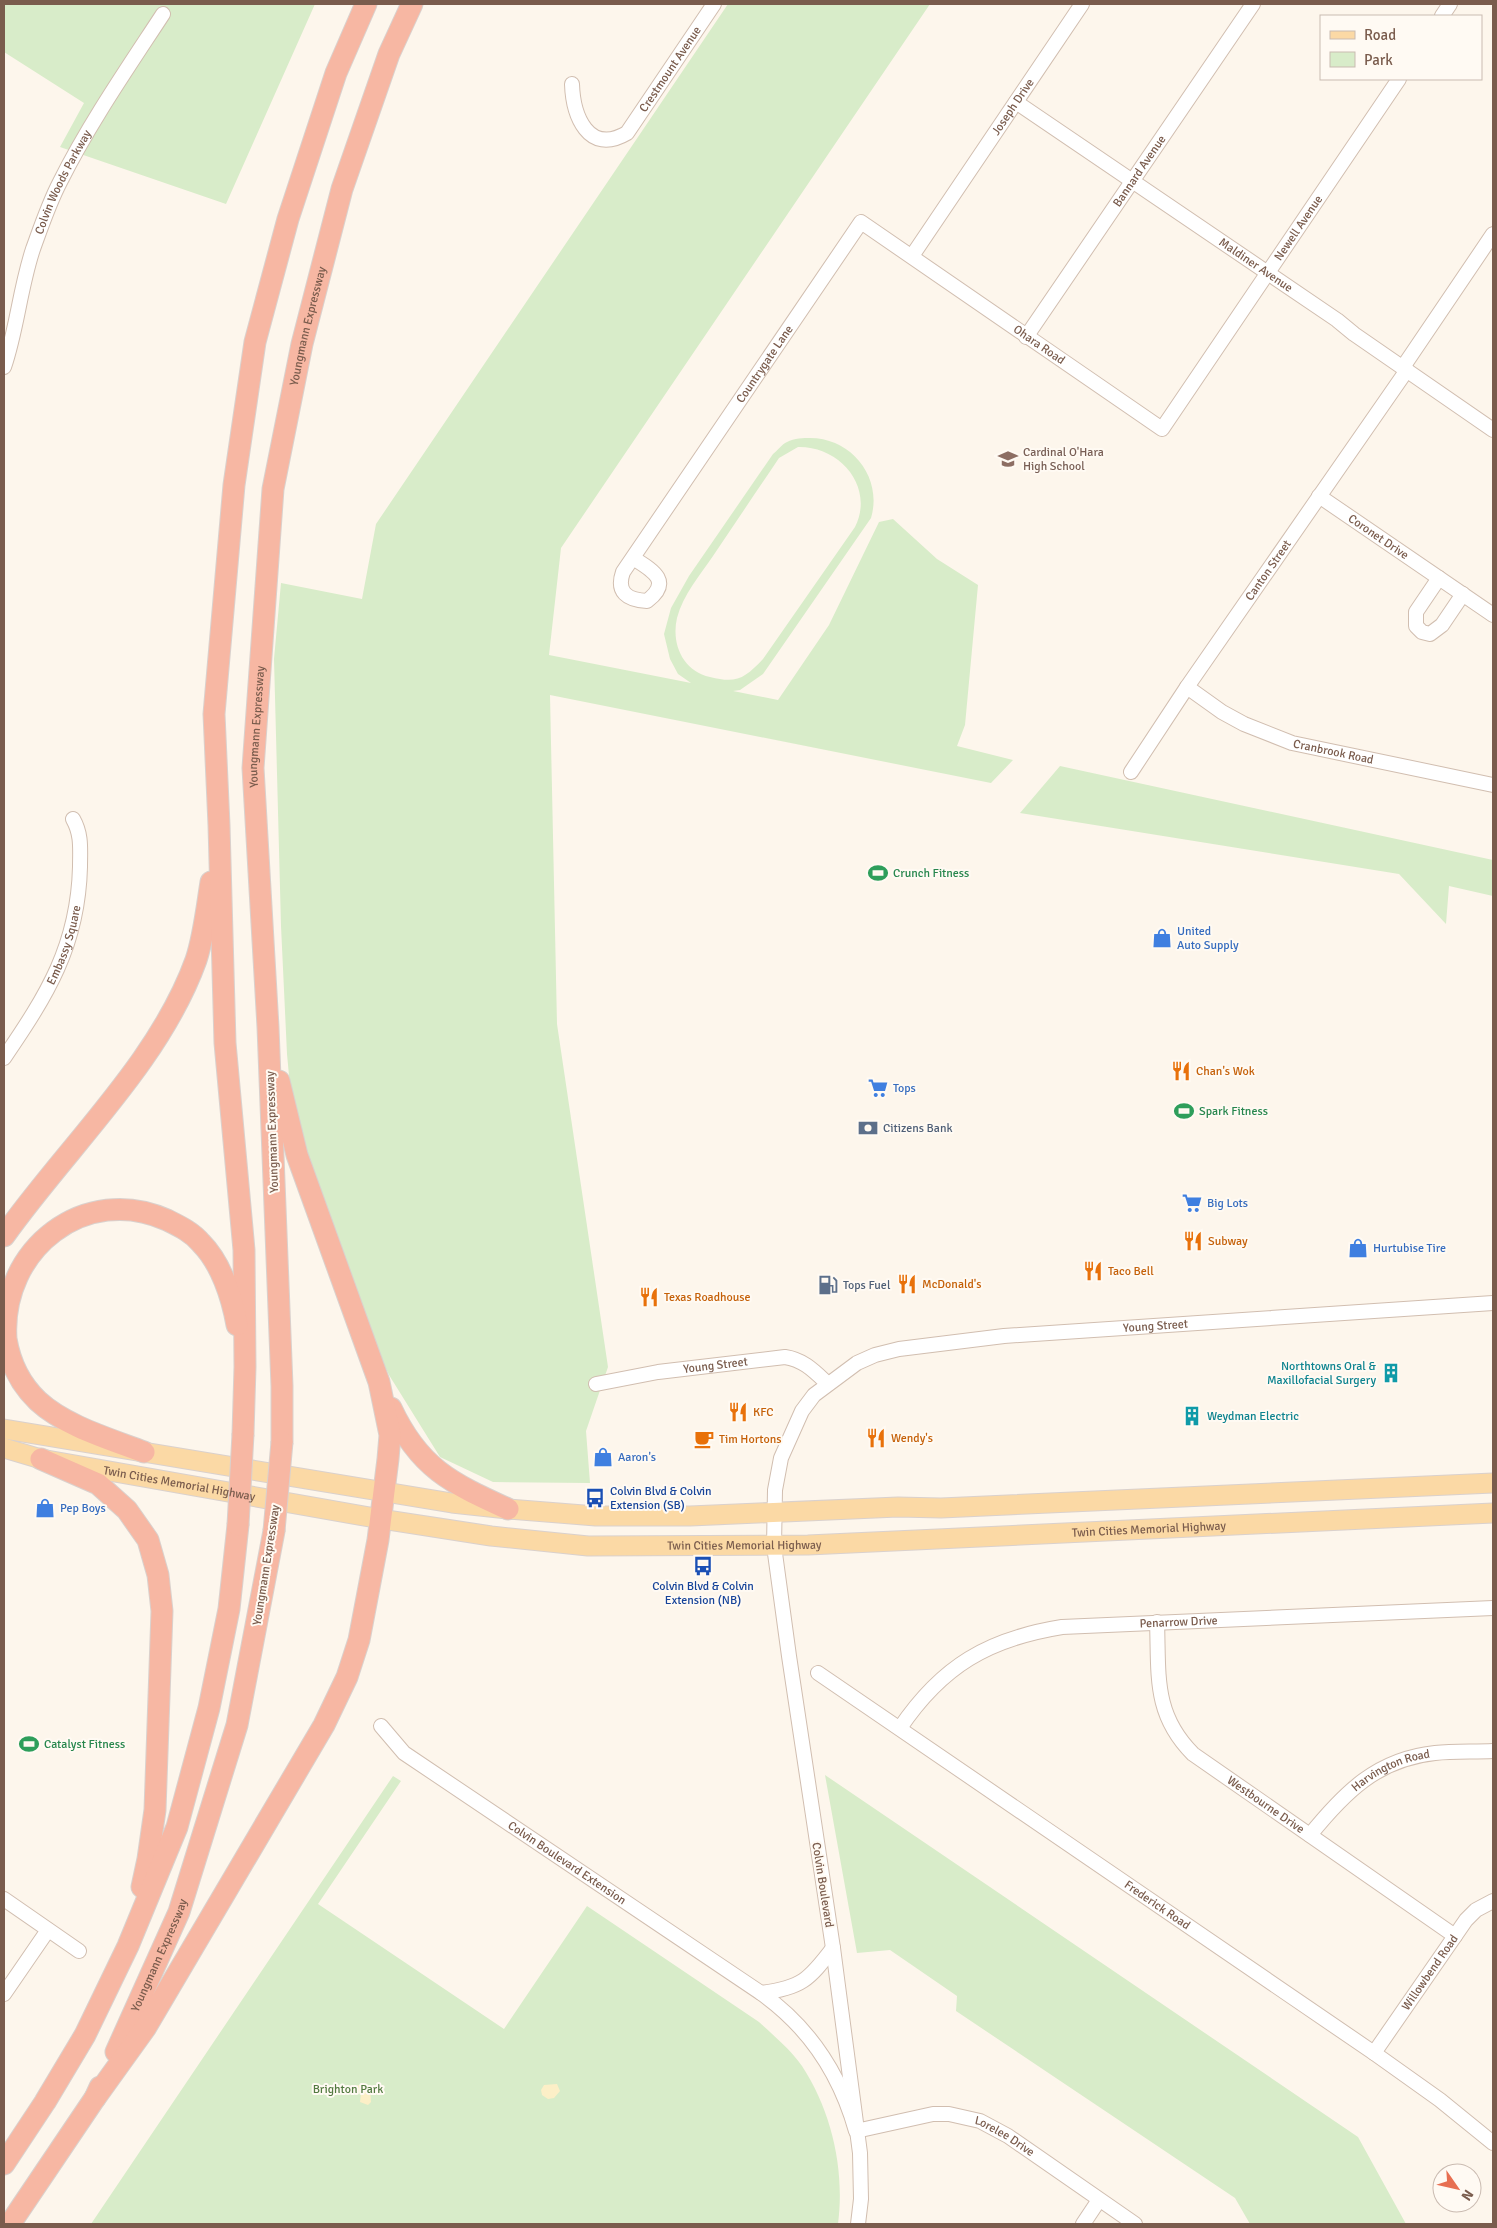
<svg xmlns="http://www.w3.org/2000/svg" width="1497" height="2228" font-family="Signika,sans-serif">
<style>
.green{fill:#d8ecc9;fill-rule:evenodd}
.sand{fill:#fcefc7}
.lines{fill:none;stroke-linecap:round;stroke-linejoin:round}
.minor-casing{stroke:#d1beb0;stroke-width:16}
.major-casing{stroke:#dad1cd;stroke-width:21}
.highway-casing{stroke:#dad1cd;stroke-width:23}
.minor{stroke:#fff;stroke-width:14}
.major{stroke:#fbd9a5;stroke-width:19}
.highway{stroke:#f7b7a3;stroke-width:21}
.highway-bridge-casing{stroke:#dad1cd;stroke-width:23;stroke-linecap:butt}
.highway-bridge{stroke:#f7b7a3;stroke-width:21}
.labels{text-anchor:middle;stroke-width:4;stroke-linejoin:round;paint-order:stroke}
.street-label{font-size:12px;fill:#7a5c4d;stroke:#fffaf3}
.education-label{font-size:12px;fill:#785e54;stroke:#fffaf3;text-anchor:start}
.leisure-label{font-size:12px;fill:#27864d;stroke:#fffaf3;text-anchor:start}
.shop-label{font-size:12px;fill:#366cbe;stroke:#fffaf3;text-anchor:start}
.food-label{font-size:12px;fill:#c56008;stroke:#fffaf3;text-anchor:start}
.service-label{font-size:12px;fill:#4e5e75;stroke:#fffaf3;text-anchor:start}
.culture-label{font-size:12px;fill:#0d838f;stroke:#fffaf3;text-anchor:end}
.transit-label{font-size:12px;fill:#164399;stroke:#fffaf3;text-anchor:start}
.park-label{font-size:12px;fill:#537a41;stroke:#fffaf3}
</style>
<rect width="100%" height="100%" fill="#fdf6ec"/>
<!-- green -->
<path class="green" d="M4 4H315L226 204 60 147 84 103 4 52Z
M728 4H930L561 548 549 655 691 683 678 674 670 659 664 634 671 608 689 576 773 454C777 451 782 444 787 442 794 438 804 438 810 438 852 438 883 478 871 518L763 674 740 690 733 691 778 700 829 625 879 522 893 519 937 559 978 585 965 725 957 746 1013 760 991 783 550 695 557 1024 608 1367 586 1431 590 1483 493 1482 440 1457 389 1375 382 1360 316 1185 291 1097 287 1054 281 926 274 659 281 583 362 599 376 524ZM798 447C840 446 875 487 855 527L763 659C745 678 737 684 710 677 683 671 671 644 677 618 683 595 700 575 713 556 735 523 757 491 779 458Z
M1060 766 1493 860V896L1449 886 1446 924 1399 874 1020 813Z
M825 1775 1358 2137 1406 2224H1250L1235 2198 956 2011 957 1996 890 1950 857 1953Z
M393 1776 401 1781 318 1904 504 2029 587 1906 759 2022C774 2036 790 2049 802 2066 832 2112 845 2170 838 2224H91Z"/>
<!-- sand -->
<path class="sand" d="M557 2084 560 2091 554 2098 548 2099 542 2095 541 2090 544 2085Z
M360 2085H367L370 2088 371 2102 368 2105 360 2102 361 2094 354 2086Z"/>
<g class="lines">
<defs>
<g id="minor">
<path d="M1442 16 1450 4"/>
<path id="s1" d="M572 84C573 115 588 156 627 133L714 4"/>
<path id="s2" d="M1016 102 1337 320 1354 334 1493 430"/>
<path id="s3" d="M912 256 1082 4"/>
<path id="s4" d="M1026 337 1253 4"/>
<path id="s5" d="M4 367C17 329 20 288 33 249 41 227 49 203 60 182 89 124 127 69 163 14"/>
<path d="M1403 367 1493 234"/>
<path id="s6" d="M1319 496 1493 615"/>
<path id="s7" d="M633 558C652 570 673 581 647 601 627 600 616 592 623 572L861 222 1162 429 1399 79"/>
<path d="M1439 578 1416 612V626L1422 632 1430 634 1442 625 1463 594"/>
<path id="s8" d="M1187 687 1222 712 1244 724 1292 743 1493 785"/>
<path id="s9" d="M1131 772 1187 687 1407 370"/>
<path id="s10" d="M4 1058C47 995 78 946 80 867 80 849 82 835 73 819"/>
<path id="s11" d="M596 1384 658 1372 785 1357C804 1360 814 1371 828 1384"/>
<path id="s12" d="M1157 1622C1159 1675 1153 1714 1193 1754L1455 1936"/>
<path id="s13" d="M818 1673 1374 2053 1440 2100 1493 2143"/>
<path id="s14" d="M381 1726 404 1753 761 1993C809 2027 840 2074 856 2131L933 2114H949L980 2121 1008 2136 1135 2224"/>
<path id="s15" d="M900 1728C942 1666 988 1639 1062 1627L1493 1608"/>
<path id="s16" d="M1310 1835C1344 1793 1377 1759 1435 1753 1454 1751 1474 1752 1493 1751"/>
<path d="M4 1899 79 1951"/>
<path d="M761 1993C801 1988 809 1980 833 1948"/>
<path d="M4 1994 48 1930"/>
<path id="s17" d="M1374 2053 1466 1920 1476 1910 1493 1901"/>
<path id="s18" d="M858 2224 861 2199 860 2153 833 1948 789 1656 774 1546 775 1490 781 1458 802 1411 814 1395 857 1363 875 1355 899 1349 1004 1336 1493 1303"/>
<path d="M1083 2224 1099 2200"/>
</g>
<g id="major">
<path d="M4 1429 452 1503 508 1509 596 1516H690L898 1507 941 1508 1493 1483"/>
<path id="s19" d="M4 1448 41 1459 381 1519 491 1536 588 1546 808 1545 1493 1513"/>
</g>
<g id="highway">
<path d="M4 1236C67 1147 159 1063 196 960 204 936 207 907 211 882"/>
<path d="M391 1408C419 1468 451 1483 508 1509"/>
<path d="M243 1434 245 1367 244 1250 225 1043 219 825 214 714 234 485 255 342 288 219 336 73 366 4"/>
<path id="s20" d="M282 1442V1386L268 1027 253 768 273 489 302 344 342 189 389 54 412 4"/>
<path d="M144 1452C110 1439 65 1426 38 1401 20 1384 10 1363 6 1339 0 1248 86 1183 167 1220 179 1226 192 1232 201 1243 221 1263 232 1297 237 1325"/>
<path d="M41 1459 98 1484 127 1510 148 1540 158 1575 162 1611 155 1810 148 1859 142 1887"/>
<path id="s21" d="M116 2052 179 1912 237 1725 274 1531"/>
<path d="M95 2098 146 2027 324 1725 347 1677 359 1640 378 1540 388 1459 390 1435 379 1382 297 1155 279 1081"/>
<path d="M4 2164 45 2102 85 2035 128 1946 177 1827 209 1708 229 1609 238 1525"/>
<path d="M10 2224 95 2098 100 2087"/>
</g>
</defs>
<!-- minor casing -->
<use href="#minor" class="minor-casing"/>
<!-- major casing -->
<use href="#major" class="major-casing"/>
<!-- highway casing -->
<use href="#highway" class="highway-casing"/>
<!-- minor -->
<use href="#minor" class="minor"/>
<!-- major -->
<use href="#major" class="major"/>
<!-- highway -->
<use href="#highway" class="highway"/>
<defs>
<path id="highway-bridge" d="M238 1525 243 1434
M274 1531 282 1442"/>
</defs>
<!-- highway-bridge casing -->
<use href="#highway-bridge" class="highway-bridge-casing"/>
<!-- highway-bridge -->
<use href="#highway-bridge" class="highway-bridge"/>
</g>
<!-- icons -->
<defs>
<symbol id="school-bare" viewBox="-9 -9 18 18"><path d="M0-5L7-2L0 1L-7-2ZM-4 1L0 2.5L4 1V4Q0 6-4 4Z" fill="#8d6e63" stroke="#fffaf3" stroke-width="2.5" paint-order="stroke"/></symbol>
<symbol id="stadium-bare" viewBox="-9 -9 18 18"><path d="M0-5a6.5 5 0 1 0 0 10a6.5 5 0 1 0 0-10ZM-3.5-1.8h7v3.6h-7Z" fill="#2e9e5b" stroke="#fffaf3" stroke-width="2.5" paint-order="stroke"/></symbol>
<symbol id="shop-bare" viewBox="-9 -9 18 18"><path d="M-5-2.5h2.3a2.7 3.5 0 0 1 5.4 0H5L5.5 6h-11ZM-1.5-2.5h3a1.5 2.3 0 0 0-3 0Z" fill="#3f7fe0" stroke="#fffaf3" stroke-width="2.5" paint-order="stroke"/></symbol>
<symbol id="restaurant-bare" viewBox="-9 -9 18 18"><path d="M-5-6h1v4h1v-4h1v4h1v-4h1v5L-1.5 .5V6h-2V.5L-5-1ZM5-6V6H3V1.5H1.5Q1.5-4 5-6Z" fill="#e8710a" stroke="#fffaf3" stroke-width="2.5" paint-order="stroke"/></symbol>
<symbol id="supermarket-bare" viewBox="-9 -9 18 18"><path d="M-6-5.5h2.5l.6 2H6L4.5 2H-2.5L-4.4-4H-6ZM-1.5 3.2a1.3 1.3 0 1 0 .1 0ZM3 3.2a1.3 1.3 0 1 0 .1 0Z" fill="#3f7fe0" stroke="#fffaf3" stroke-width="2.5" paint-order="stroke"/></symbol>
<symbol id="bank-bare" viewBox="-9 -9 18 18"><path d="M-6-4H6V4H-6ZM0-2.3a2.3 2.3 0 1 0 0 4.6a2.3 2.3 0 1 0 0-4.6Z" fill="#5c6f8a" stroke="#fffaf3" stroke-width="2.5" paint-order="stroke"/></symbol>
<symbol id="fuel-bare" viewBox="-9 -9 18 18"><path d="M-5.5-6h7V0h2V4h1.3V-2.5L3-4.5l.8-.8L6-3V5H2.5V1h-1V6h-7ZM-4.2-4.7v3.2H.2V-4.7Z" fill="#5c6f8a" stroke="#fffaf3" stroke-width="2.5" paint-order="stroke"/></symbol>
<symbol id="building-bare" viewBox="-9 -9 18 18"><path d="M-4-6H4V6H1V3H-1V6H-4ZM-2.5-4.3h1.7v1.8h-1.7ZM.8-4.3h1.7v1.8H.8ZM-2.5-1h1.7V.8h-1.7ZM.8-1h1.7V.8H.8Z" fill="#0f9aa8" stroke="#fffaf3" stroke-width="2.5" paint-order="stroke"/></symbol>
<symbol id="cafe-bare" viewBox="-9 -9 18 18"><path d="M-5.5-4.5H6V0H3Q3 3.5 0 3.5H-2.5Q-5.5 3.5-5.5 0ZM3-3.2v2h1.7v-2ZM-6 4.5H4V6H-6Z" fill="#e8710a" stroke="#fffaf3" stroke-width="2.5" paint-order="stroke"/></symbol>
<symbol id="bus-bare" viewBox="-9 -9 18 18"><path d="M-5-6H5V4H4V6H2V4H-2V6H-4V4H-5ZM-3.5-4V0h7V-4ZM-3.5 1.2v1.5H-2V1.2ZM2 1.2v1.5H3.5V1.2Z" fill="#1a4fb4" stroke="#fffaf3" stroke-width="2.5" paint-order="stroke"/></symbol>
</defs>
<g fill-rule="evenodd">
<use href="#school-bare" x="994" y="445" width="28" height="28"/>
<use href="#stadium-bare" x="864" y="859" width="28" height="28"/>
<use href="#shop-bare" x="1148" y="924" width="28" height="28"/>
<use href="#restaurant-bare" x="1167" y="1057" width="28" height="28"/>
<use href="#supermarket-bare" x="864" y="1074" width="28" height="28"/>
<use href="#stadium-bare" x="1170" y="1097" width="28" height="28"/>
<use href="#bank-bare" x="854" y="1114" width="28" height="28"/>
<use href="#supermarket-bare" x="1178" y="1189" width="28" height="28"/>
<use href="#restaurant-bare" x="1179" y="1227" width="28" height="28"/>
<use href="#shop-bare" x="1344" y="1234" width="28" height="28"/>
<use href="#restaurant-bare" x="1079" y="1257" width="28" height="28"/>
<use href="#restaurant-bare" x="893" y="1270" width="28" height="28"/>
<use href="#fuel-bare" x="814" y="1271" width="28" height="28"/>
<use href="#restaurant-bare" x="635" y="1283" width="28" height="28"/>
<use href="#building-bare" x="1377" y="1359" width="28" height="28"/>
<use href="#restaurant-bare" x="724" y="1398" width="28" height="28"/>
<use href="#building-bare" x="1178" y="1402" width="28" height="28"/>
<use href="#restaurant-bare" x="862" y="1424" width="28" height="28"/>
<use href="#cafe-bare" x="690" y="1425" width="28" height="28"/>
<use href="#shop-bare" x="589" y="1443" width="28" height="28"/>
<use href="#bus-bare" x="581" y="1484" width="28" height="28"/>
<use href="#shop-bare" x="31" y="1494" width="28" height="28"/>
<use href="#bus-bare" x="689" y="1552" width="28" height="28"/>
<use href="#stadium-bare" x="15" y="1730" width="28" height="28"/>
</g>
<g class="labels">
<!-- street labels -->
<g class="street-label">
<text dy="4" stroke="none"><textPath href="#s1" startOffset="171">Crestmount Avenue</textPath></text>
<text dy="4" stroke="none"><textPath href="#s3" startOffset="180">Joseph Drive</textPath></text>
<text dy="4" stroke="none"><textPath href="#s4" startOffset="201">Bannard Avenue</textPath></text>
<text dy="4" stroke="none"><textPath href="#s5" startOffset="195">Colvin Woods Parkway</textPath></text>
<text dy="4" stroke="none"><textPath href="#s7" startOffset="1138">Newell Avenue</textPath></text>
<text dy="4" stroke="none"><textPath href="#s2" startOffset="290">Maldiner Avenue</textPath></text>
<text dy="4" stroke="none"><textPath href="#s20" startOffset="1121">Youngmann Expressway</textPath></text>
<text dy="4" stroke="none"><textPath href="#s7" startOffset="746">Ohara Road</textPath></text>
<text dy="4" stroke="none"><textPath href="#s7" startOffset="358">Countrygate Lane</textPath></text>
<text dy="4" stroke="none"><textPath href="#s6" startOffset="72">Coronet Drive</textPath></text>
<text dy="4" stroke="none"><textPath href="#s9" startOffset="244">Canton Street</textPath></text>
<text dy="4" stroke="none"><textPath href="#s20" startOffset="716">Youngmann Expressway</textPath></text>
<text dy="4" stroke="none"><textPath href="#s8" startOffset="162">Cranbrook Road</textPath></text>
<text dy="4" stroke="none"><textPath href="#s10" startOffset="129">Embassy Square</textPath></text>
<text transform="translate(272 1132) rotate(-92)" y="4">Youngmann Expressway</text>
<text dy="4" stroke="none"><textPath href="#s18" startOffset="1200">Young Street</textPath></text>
<text dy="4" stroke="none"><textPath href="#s11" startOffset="121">Young Street</textPath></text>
<text dy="4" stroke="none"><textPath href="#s19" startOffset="179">Twin Cities Memorial Highway</textPath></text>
<text dy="4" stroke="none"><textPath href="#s19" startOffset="1154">Twin Cities Memorial Highway</textPath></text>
<text dy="4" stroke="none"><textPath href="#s19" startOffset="749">Twin Cities Memorial Highway</textPath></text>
<text transform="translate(266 1565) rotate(-81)" y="4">Youngmann Expressway</text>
<text dy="4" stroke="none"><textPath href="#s15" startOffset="314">Penarrow Drive</textPath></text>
<text dy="4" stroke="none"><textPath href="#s16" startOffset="106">Harvington Road</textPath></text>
<text dy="4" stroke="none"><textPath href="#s12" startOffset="230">Westbourne Drive</textPath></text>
<text dy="4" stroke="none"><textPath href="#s14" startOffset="232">Colvin Boulevard Extension</textPath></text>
<text transform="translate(823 1885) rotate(81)" y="4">Colvin Boulevard</text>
<text dy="4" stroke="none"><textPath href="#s13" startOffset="411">Frederick Road</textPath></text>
<text dy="4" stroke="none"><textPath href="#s21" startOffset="106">Youngmann Expressway</textPath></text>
<text dy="4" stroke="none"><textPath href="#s17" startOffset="98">Willowbend Road</textPath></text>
<text dy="4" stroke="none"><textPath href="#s14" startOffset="792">Lorelee Drive</textPath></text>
</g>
<!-- education labels -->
<g class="education-label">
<text x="1023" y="456">Cardinal O'Hara<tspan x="1023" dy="14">High School</tspan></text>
</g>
<!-- leisure labels -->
<g class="leisure-label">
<text x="893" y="877">Crunch Fitness</text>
<text x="1199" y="1115">Spark Fitness</text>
<text x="44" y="1748">Catalyst Fitness</text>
</g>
<!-- shop labels -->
<g class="shop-label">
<text x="1177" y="935">United<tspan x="1177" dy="14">Auto Supply</tspan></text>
<text x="893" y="1092">Tops</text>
<text x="1207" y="1207">Big Lots</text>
<text x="1373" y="1252">Hurtubise Tire</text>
<text x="618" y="1461">Aaron's</text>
<text x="60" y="1512">Pep Boys</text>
</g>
<!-- food labels -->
<g class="food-label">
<text x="1196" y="1075">Chan's Wok</text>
<text x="1208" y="1245">Subway</text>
<text x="1108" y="1275">Taco Bell</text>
<text x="922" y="1288">McDonald's</text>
<text x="664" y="1301">Texas Roadhouse</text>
<text x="753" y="1416">KFC</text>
<text x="891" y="1442">Wendy's</text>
<text x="719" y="1443">Tim Hortons</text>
</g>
<!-- service labels -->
<g class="service-label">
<text x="883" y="1132">Citizens Bank</text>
<text x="843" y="1289">Tops Fuel</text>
</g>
<!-- culture labels -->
<g class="culture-label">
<text x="1376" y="1370">Northtowns Oral &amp;<tspan x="1376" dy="14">Maxillofacial Surgery</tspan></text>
<text x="1207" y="1420" text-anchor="start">Weydman Electric</text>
</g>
<!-- transit labels -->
<g class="transit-label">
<text x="610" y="1495">Colvin Blvd &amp; Colvin<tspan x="610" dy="14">Extension (SB)</tspan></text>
<text x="703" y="1590" text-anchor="middle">Colvin Blvd &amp; Colvin<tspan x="703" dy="14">Extension (NB)</tspan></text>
</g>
<!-- park labels -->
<g class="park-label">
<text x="348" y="2093">Brighton Park</text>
</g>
</g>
<!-- border -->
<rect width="1497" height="2228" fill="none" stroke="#7a5c4d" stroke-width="10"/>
<!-- legend -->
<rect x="1320" y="15" width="162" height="65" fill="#fffaf3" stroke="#cabbb1"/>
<rect x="1330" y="31" width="25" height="8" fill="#fbd9a5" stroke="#cabbb1"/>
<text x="1364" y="40" font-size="15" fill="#7a5c4d">Road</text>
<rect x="1330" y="52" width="25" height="15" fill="#d8ecc9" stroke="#cabbb1"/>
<text x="1364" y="65" font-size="15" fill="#7a5c4d">Park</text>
<!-- north arrow -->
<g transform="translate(1457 2188) rotate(124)"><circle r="24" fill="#fffaf3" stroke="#cabbb1"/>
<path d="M0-4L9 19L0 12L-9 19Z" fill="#e76f51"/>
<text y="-8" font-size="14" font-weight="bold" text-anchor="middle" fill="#7a5c4d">N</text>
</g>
</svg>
